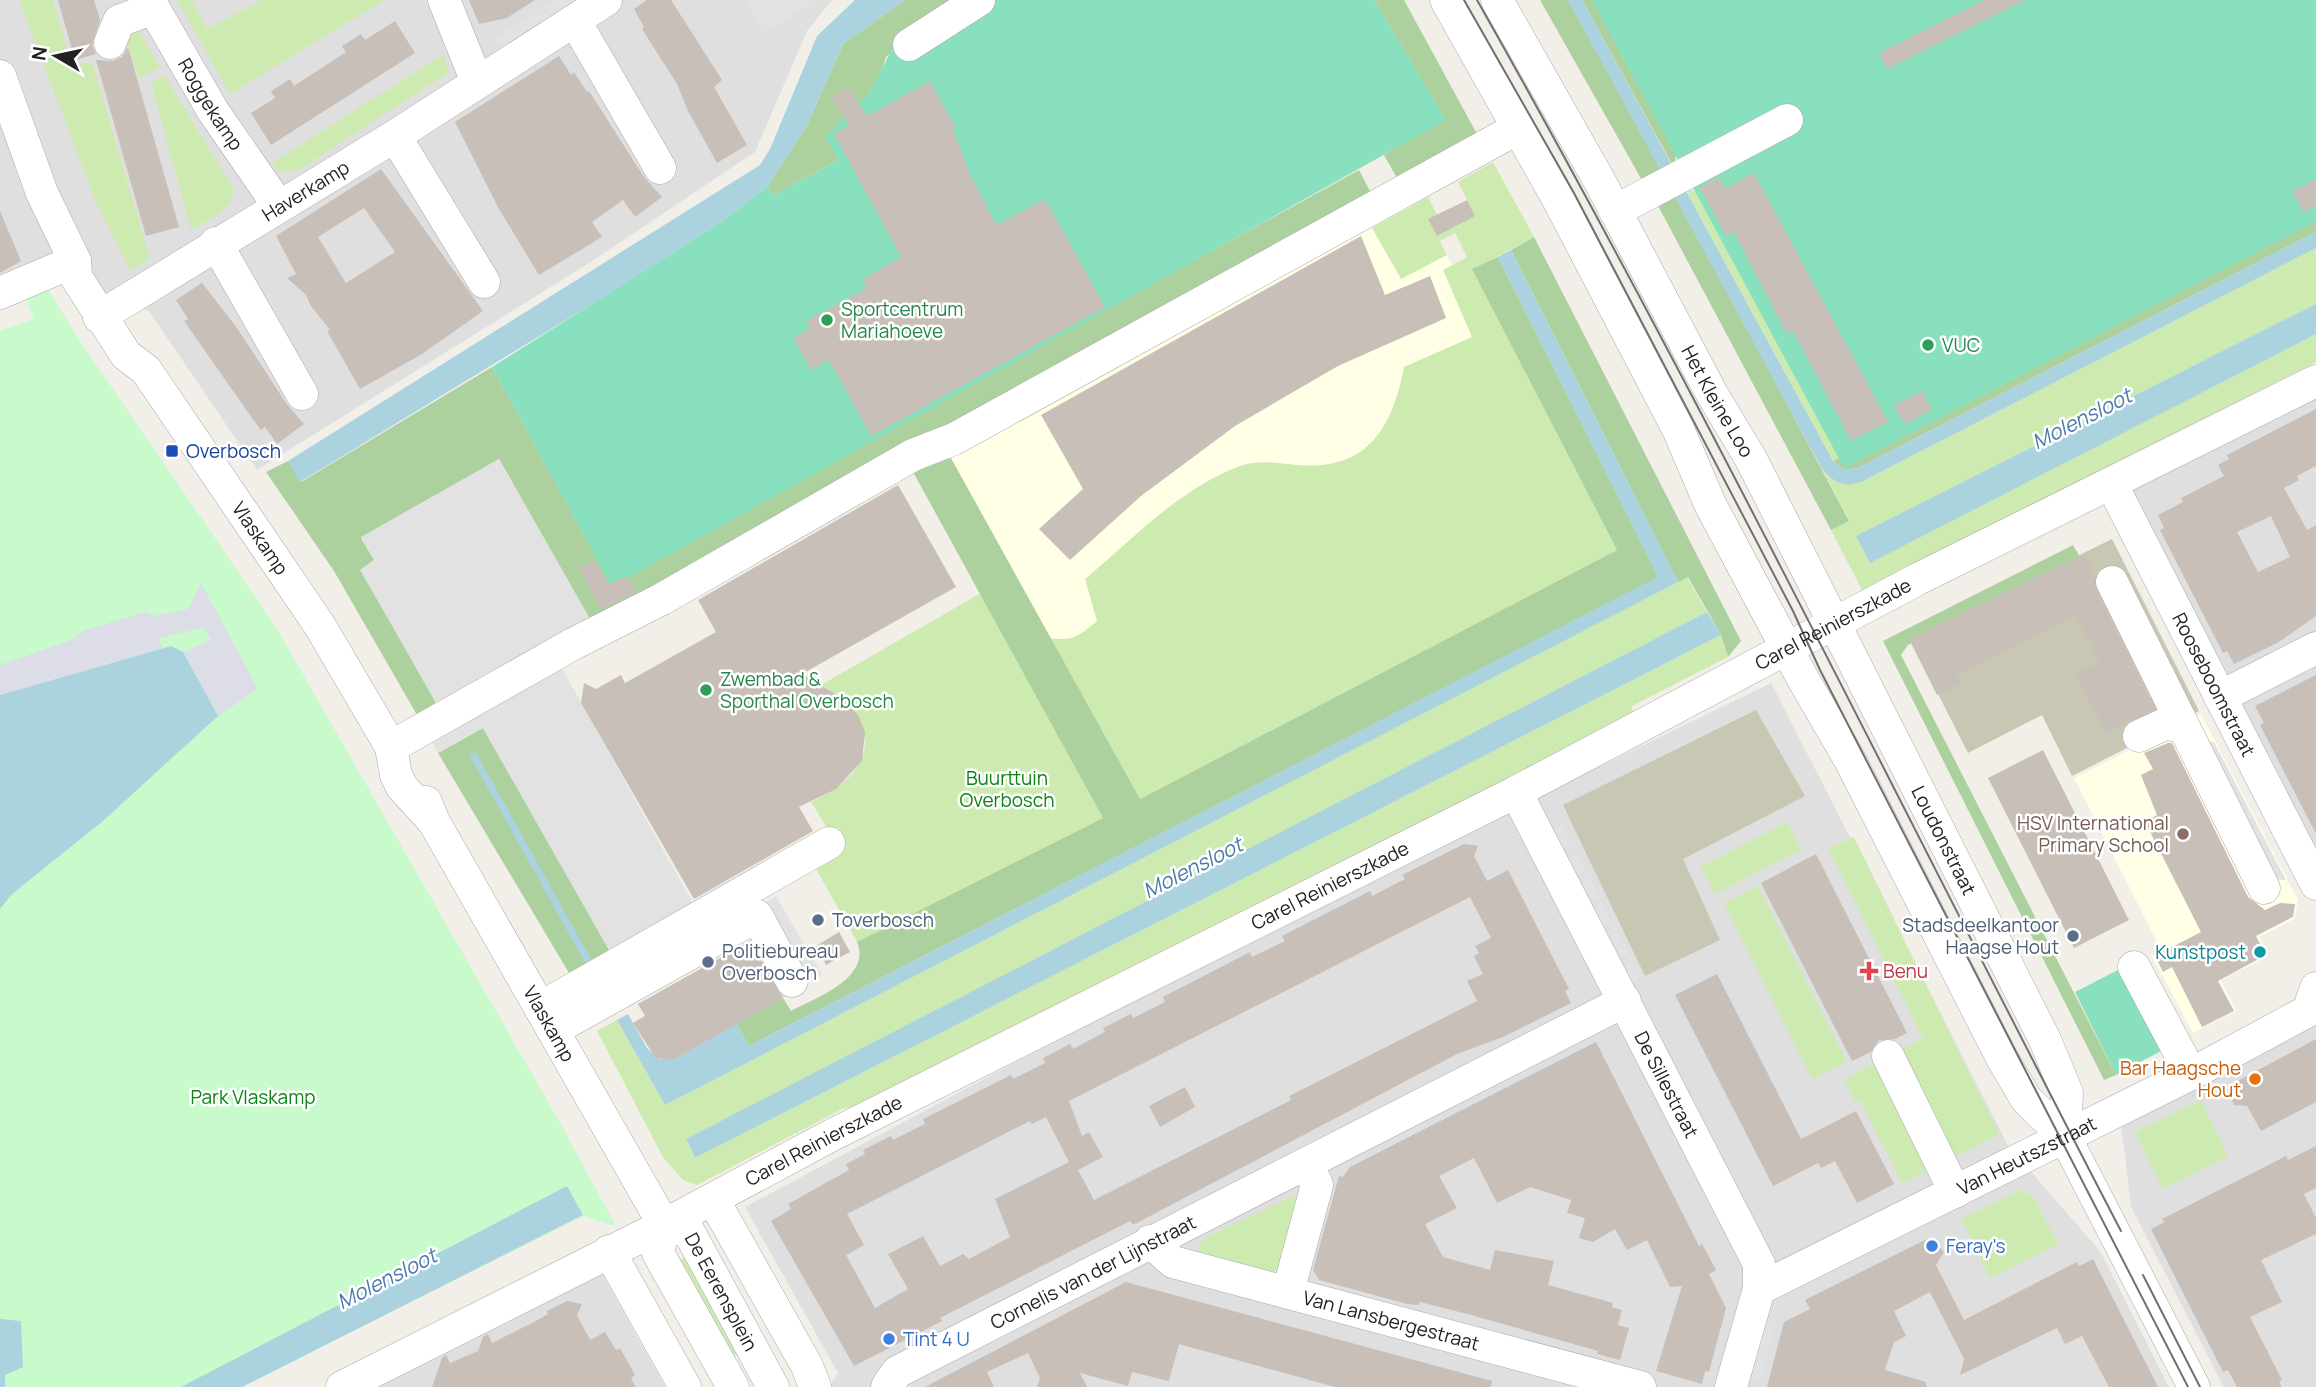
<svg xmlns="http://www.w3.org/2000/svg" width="2316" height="1387" font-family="Manrope,sans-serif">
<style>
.residential{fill:#e0dfdf}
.education{fill:#ffffe5}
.construction{fill:#c7c7b4}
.grass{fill:#cdebb0}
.forest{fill:#add19e}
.park{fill:#c8facc}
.pitch{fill:#88e0be}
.parking{fill:#e2e2e2}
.plaza{fill:#dddde8}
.water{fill:#aad3df}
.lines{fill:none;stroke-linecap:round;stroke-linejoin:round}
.stream{stroke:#aad3df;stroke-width:7}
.building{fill:#c7bfb8;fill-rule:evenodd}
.minor-casing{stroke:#a9a9a9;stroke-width:33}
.minor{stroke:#fff;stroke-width:32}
.tram{stroke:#707070;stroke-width:2}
.leisure-dot{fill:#2e9e5b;stroke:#fff;stroke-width:2.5}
.transit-dot{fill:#1a4fb4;stroke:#fff;stroke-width:2.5}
.education-dot{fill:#8d6e63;stroke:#fff;stroke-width:2.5}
.service-dot{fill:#5c6f8a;stroke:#fff;stroke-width:2.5}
.culture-dot{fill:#0f9aa8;stroke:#fff;stroke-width:2.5}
.health-dot{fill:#e0444e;stroke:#fff;stroke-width:2.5}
.food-dot{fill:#e8710a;stroke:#fff;stroke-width:2.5}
.shop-dot{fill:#3f7fe0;stroke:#fff;stroke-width:2.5}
.labels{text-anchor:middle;stroke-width:5;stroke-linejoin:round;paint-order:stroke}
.street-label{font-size:19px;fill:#222;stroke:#fff}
.leisure-label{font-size:19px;fill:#27864d;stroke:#fff;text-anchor:start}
.transit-label{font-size:19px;fill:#164399;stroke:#fff;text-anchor:start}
.park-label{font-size:19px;fill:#0c8416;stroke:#fff}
.education-label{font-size:19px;fill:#785e54;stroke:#fff;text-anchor:end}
.service-label{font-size:19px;fill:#4e5e75;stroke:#fff;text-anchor:start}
.culture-label{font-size:19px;fill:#0d838f;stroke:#fff;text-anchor:end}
.health-label{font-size:19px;fill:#be3a42;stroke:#fff;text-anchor:start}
.food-label{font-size:19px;fill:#c56008;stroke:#fff;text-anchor:end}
.shop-label{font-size:19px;fill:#366cbe;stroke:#fff;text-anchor:start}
.water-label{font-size:21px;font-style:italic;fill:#4a7aab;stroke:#fff}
</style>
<rect width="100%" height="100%" fill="#f2efe9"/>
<!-- residential -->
<path class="residential" d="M0 0H832L807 31 755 152 589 263 257 470 149 311 38 273 0 289Z
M2316 398V848L2132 490Z
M1771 683 2008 1145 2100 1251 2169 1387H829L838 1373 745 1207 1027 1056 1504 813Z
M2316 1018V1387H2224L2131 1207 2121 1123Z
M600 1270 665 1387H370Z"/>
<!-- education -->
<path class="education" d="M1404 174 1452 265 1468 257 1617 550 1140 799 947 451Z
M2201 714 2298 900 2294 919 2259 937 2268 956 2221 980 2236 1011 2193 1033 2152 956 2161 950 2074 778Z"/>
<!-- construction -->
<path class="construction" d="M2112 539 2199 711 2072 776 2042 715 1968 753 1910 639Z
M1756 710 1805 796 1683 859 1720 940 1645 976 1563 805Z"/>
<!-- grass -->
<path class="grass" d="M19 0H53L72 66 92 62 150 259 130 270 95 200Z
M177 0H192L207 29 261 0H385L230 94Z
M139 30 160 68 138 78 126 36Z
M444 54 448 73 300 169 287 172 277 170 272 163Z
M164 75 234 189C231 212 210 219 191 230L151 82Z
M1493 162 1534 237 1473 270 1617 550 1140 799 1050 638C1071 642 1081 635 1097 621L1085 579C1132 540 1177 491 1235 468 1256 459 1275 463 1297 465 1367 471 1392 429 1404 367L1472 337 1443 270 1467 257 1455 233 1440 241 1447 255 1401 279 1372 228 1428 197 1437 215 1428 220 1475 216 1458 182Z
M1684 187 1699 193 1851 453 1833 461Z
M2316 248V304L1857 536 1870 562 2316 334V362L1864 594 1831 530 1849 520 1822 469 1829 477 1863 481Z
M1687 577 1707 612 686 1140 695 1158 1721 635 1728 657 1632 706 1633 718 869 1105 844 1108 697 1185 683 1180 664 1159 597 1031 617 1020 665 1105Z
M981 593 1103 818 857 942 814 865 837 844 811 802C877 772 885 723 821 685Z
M1787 822 1801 850 1715 894 1701 867Z
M1854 837 1999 1134 1952 1158 1898 1051 1923 1038 1828 848Z
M1758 886 1847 1062 1812 1079 1724 904Z
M1876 1063 1929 1170 1902 1183 1860 1100 1855 1102 1844 1079Z
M2201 1100 2228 1156 2163 1189 2136 1134 2139 1130Z
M2020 1190 2032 1195 2058 1244 1990 1278 1961 1219Z
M1293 1196 1298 1203 1281 1267 1270 1275 1202 1254 1198 1247 1203 1239Z
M692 1253 746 1349 726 1360 673 1264Z"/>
<!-- forest -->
<path class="forest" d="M905 0H960L886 57 880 75 869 93 849 114 838 160 773 196 768 186 807 125 843 44Z
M1374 0H1404L1477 134 1397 178 1384 155 1445 119Z
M1540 0H1568L1663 171 1643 182Z
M1582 0H1608L1682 141 1673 166Z
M1359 170 1371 193 591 621 499 459 361 538 374 560 361 570 436 703 417 715 334 571 266 472 288 461 301 482 492 367 612 586 730 516Z
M1675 193 1849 521 1831 530 1656 202Z
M2316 206V232L1858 468 1844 470 1833 461 1935 412Z
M1534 237 1741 641 1728 657 1721 635 1688 577 1678 582 1511 250Z
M1498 257 1659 577 749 1046 736 1024 783 998 791 1011C815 998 872 978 857 942L1103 818 912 470 947 451 1140 799 1617 550 1472 269Z
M2073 545 2080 557 1908 645 1901 655 2116 1075 2104 1080 1883 641Z
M483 728 612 955 572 978 438 753Z"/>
<!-- park -->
<path class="park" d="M43 281 78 338 276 627 563 1128 616 1226 583 1216 242 1387H0V331L34 319 23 291Z"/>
<!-- pitch -->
<path class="pitch" d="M960 0H1374L1446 120 612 587 492 367 723 221 768 186 773 196 838 160 825 137 869 93 896 42Z
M1592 0H2316V221L1844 468Z
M2118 970 2161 1051 2116 1075 2075 992Z"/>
<!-- parking -->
<path class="parking" d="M554 0H588L504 53 495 38Z
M744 0H811L813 2 765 34Z
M499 459 591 621 560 665 700 916 617 964 483 728 438 753 417 715 436 702 360 570 374 560 361 537Z
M2197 740 2214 742 2286 880 2263 878Z
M1562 826 1641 977 1627 984 1618 968 1630 962 1627 955 1614 961 1601 935 1613 929 1610 922 1597 928 1588 910 1600 903 1596 897 1585 903 1576 886 1588 879 1584 872 1573 878 1564 861 1576 854 1571 844 1559 850 1550 832Z
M776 896 822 975 783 998 738 918Z
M1760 1317 1776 1321 1760 1380 1745 1376Z"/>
<!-- plaza -->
<path class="plaza" d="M201 583 258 689 218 716 183 652 211 640 203 628 159 638 163 648 0 695V665L74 639 82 631 145 612 154 616 188 609Z"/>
<!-- water -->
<path class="water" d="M855 0H905L843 44 807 125 768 186 723 221 610 293 300 482 288 461 760 165 770 149 817 36Z
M1568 0H1582L1833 461 1844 470 1858 468 2316 232V248L1863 481C1845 488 1834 483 1822 469Z
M1511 250 1678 582 665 1105 617 1020 628 1014 647 1048 660 1059 677 1058 736 1024 749 1046 1658 577 1498 257Z
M2316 304V334L1870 563 1856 536Z
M1707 612 1721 635 695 1158 686 1139Z
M171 646 183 652 218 716 103 821 12 894 0 909V695Z
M567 1186 583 1215 242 1387H181Z
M0 1319 21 1321 23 1367 5 1375V1387H0Z"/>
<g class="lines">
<!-- stream -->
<path class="stream" d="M474 756 587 959"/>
</g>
<!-- building -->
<path class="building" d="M58 0H94L100 20 92 45 96 54 75 60Z
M469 0H535L507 18 479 24Z
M647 0H671L722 80 714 87 747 145 717 163 688 111 677 84 642 29 644 27 634 9Z
M1984 0H2025L1887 69 1879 53Z
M395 21 415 53 271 145 251 113 275 98 271 91 290 79 294 86 346 52 342 46 361 34 365 40Z
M128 47 179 227 146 236 96 60 113 61 122 57Z
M559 56 571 75 574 72 587 92 589 91 644 177 662 197 635 217 623 200 592 222 602 237 539 275 499 209 455 122Z
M930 81 955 127 953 131 969 172 996 225 1045 199 1105 307 871 436 829 360 811 370 793 338 811 328 806 321 867 288 862 280 901 257 834 134 849 125 831 97 847 87 867 116Z
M381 169 483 311 422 354 360 389 327 331 330 330 311 306 306 295 287 278 296 274 276 236ZM364 208 395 252 346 283 318 237Z
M1754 173 1888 422 1851 441 1793 331 1787 334 1734 232 1726 236 1700 187 1719 177 1725 189Z
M2316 179V206L2303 212 2292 191Z
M1467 200 1475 216 1437 236 1428 219Z
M0 211 21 261 0 273Z
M1361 236 1385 295 1430 276 1446 318 1338 366 1235 426 1141 496 1070 560 1039 529 1083 489 1041 415Z
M202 283 237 328 286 403 304 424 277 444 265 427 261 430 252 418 184 321 188 319 176 300Z
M1922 391 1932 410 1904 424 1894 405Z
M2316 409V466L2297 476 2299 480 2284 488 2307 530 2316 525V616L2279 642 2234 664 2227 651 2223 653 2160 530 2164 528 2158 515 2183 502 2181 498 2224 476 2218 465 2229 459 2227 455ZM2271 516 2290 557 2258 572 2237 532Z
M898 485 956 587 802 674 837 695 858 715 865 732 862 761 836 789 799 807 813 831 694 899 581 703 584 683 596 689 621 675 625 683 716 632 698 600Z
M2084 554 2095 576 2096 590 2154 709 2106 733 2076 674 2100 662 2076 615 1957 675 1961 683 1937 695 1909 639Z
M595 560 609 585 625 576 635 592 601 609 579 569Z
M2316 675V834L2260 725 2264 723 2255 706Z
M2168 743H2172L2248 897 2265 910 2280 903 2295 904 2293 917 2256 936 2266 955 2218 981 2234 1011 2202 1027 2172 967 2163 972 2155 956 2201 932 2145 822 2157 815 2141 775 2153 769 2144 753Z
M2043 750 2129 920 2074 948 1988 778Z
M1464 844 1478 846 1474 856 1487 881 1508 870 1569 989 1565 991 1571 1003 1503 1037 1457 1054 1133 1225 1130 1221 940 1318 942 1321 854 1366 771 1221 791 1209 788 1204 849 1170 846 1164 865 1154 863 1150 891 1136 893 1140 925 1124 923 1119 1011 1075 1013 1079 1045 1063 1043 1058 1070 1044 1073 1049 1105 1032 1103 1028 1131 1014 1133 1018 1165 1002 1163 997 1250 952 1252 957 1285 941 1282 936 1370 891 1372 896 1405 879 1402 875ZM1470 897 1491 938 1475 946 1479 953 1474 956 1483 974 1467 981 1477 1001 1301 1090 1289 1096 1291 1100 1094 1200 1078 1170 1103 1157 1089 1132 1082 1136 1069 1101ZM1046 1117 1069 1162 995 1199 1010 1237 969 1259 963 1254 940 1266 923 1236 888 1254 908 1289 875 1308 846 1255 864 1245 847 1214 1030 1121 1032 1124Z
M1816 854 1907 1033 1895 1039 1879 1040 1871 1052 1852 1061 1761 883Z
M839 932 850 952 826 965 816 946Z
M750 941 783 998 677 1058 666 1060 655 1057 633 1023 645 1016 638 1004Z
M1717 974 1801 1139 1856 1111 1894 1184 1857 1203 1835 1161 1821 1168 1818 1163 1773 1186 1675 995Z
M2316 1039V1102L2261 1131 2247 1106 2234 1105 2229 1091 2232 1084Z
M1596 1042 1699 1246 1702 1244 1716 1270 1709 1274 1726 1308 1709 1372 1705 1371 1702 1384 1656 1371 1682 1286 1670 1287 1647 1240 1627 1250 1615 1229 1593 1242 1579 1238 1585 1218 1567 1213 1571 1200 1530 1187 1497 1203 1474 1158 1439 1176 1457 1208 1425 1224 1443 1257 1490 1270 1495 1250 1554 1261 1548 1285 1613 1303 1612 1307 1622 1310 1618 1325 1629 1328 1620 1360 1597 1354 1598 1351 1471 1315 1420 1302 1419 1305 1407 1304 1319 1280 1313 1270 1339 1176 1343 1177 1350 1167Z
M1185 1087 1195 1107 1160 1127 1149 1106Z
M2316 1146V1188L2304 1194 2316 1218V1234L2261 1260 2282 1302 2250 1317 2282 1380 2279 1382 2282 1387H2237L2228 1370 2223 1372 2151 1229 2165 1222 2162 1219 2286 1156 2288 1160Z
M1927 1239 1934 1241 1944 1252 1936 1265 1964 1320 2077 1262 2079 1266 2093 1259 2158 1387H2109L2082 1336 2065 1344 2057 1328 1960 1375 1964 1359 1930 1292 1894 1311 1906 1336 1894 1342 1885 1370 1926 1382V1387H1767L1784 1322 1810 1309 1805 1300Z
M1126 1282 1492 1381 1491 1387H1335L1179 1344 1169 1381 1132 1372 1128 1386 1080 1373 1087 1387H1037L1040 1378 1028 1353 987 1372 994 1387H925Z
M567 1301 582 1304 577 1315 590 1340 605 1332 616 1350 620 1348 635 1375 631 1378 636 1387H432L442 1358 446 1355 450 1363 478 1351 483 1337 488 1334 492 1343 536 1321 548 1314 547 1311Z"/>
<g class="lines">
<defs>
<g id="minor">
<path id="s1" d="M149 0 213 111 278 205"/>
<path d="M444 0 477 82"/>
<path d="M1446 0 1559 201 1678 429 1710 504 1803 679 1850 760 2002 1058 2026 1099 2065 1137 2194 1387"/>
<path id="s2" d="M1497 0 1599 180 1712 394 1751 459 2045 1040 2067 1093 2065 1137"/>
<path d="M575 21 660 168"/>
<path d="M110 43 119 21 153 8"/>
<path d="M909 45 979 0"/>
<path id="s3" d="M0 76 42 193 75 261 76 277 126 355 146 370 320 626 391 747 396 775 402 787 434 822"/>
<path d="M395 136 484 282"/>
<path d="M1615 211 1787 120"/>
<path d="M216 243 302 394"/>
<path d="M0 293 75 261"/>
<path id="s4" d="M99 317 395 136 606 0"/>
<path id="s5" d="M2112 485 2316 884"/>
<path d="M2112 582 2264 888"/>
<path d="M2220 697 2316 648"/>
<path d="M2139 736 2165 724 2182 726"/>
<path d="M391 747 573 644 662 599 913 455 954 439 1518 128"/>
<path id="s6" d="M1516 792 1759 1264V1289L1731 1387"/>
<path id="s7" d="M426 802 434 822 664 1225"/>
<path d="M2134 967 2191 1074"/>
<path d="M540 1008 829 843"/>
<path d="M553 1030 757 916 792 981"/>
<path d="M1888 1056 1955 1192"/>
<path d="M713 1199 807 1366 815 1387"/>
<path id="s8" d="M664 1225 689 1232 773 1387"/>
<path d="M664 1225 658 1253 733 1387"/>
<path id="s9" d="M1150 1241 1173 1262 1640 1387"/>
<path d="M609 1251 685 1387"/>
<path id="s10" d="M1759 1289 2191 1074 2308 1011 2316 988"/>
<path d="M1288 1292 1317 1185 1307 1164"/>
<path id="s11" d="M342 1387 664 1225 832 1135 1516 792 1918 579 2316 381"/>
<path id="s12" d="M887 1387 897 1372 1625 1001"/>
</g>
</defs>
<!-- minor casing -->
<use href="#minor" class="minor-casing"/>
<!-- minor -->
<use href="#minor" class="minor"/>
<!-- tram -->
<path class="tram" d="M1464 0 1574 193 1793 611 1820 670 2188 1387
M1477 0C1705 403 1907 820 2121 1231
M2143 1275 2200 1387"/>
</g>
<!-- markers -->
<g class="leisure-dot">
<circle cx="827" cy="320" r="7"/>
<circle cx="1928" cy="345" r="7"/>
<circle cx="706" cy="690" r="7"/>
</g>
<rect class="transit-dot" x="165" y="444" width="14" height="14" rx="3.5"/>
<circle class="education-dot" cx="2183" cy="834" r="7"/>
<g class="service-dot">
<circle cx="818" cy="920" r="7"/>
<circle cx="2073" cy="936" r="7"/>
<circle cx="708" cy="962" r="7"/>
</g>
<circle class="culture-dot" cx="2260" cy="952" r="7"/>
<path class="health-dot" d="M1865.5 960.5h7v7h7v7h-7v7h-7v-7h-7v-7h7z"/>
<circle class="food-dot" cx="2255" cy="1079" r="7"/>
<g class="shop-dot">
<circle cx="1932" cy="1246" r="7"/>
<circle cx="889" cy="1339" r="7"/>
</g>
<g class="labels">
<!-- street labels -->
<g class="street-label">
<text dy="7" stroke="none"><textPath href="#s1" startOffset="121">Roggekamp</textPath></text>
<text dy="7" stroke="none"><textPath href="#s4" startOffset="242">Haverkamp</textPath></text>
<text dy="7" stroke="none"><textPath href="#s2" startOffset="458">Het Kleine Loo</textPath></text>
<text dy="7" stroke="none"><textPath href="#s3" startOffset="537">Vlaskamp</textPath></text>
<text dy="7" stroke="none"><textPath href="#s11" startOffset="1675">Carel Reinierszkade</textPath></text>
<text dy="7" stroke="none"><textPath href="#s5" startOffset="224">Rooseboomstraat</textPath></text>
<text dy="7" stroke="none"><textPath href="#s2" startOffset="952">Loudonstraat</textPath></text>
<text dy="7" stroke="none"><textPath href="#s11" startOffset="1108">Carel Reinierszkade</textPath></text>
<text dy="7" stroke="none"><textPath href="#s7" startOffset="254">Vlaskamp</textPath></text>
<text dy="7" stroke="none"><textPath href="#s6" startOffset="329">De Sillestraat</textPath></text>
<text dy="7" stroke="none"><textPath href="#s11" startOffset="541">Carel Reinierszkade</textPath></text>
<text dy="7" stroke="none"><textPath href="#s10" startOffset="299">Van Heutszstraat</textPath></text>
<text dy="7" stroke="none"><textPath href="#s12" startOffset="238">Cornelis van der Lijnstraat</textPath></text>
<text dy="7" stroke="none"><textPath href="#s8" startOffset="94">De Eerensplein</textPath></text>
<text dy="7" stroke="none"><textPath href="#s9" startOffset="257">Van Lansbergestraat</textPath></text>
</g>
<!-- leisure labels -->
<g class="leisure-label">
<text x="841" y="316">Sportcentrum<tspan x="841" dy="22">Mariahoeve</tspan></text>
<text x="1942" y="352">VUC</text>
<text x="720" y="686">Zwembad &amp;<tspan x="720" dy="22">Sporthal Overbosch</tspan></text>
</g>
<!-- transit labels -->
<g class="transit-label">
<text x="186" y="458">Overbosch</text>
</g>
<!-- park labels -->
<g class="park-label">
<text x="1007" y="785">Buurttuin<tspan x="1007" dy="22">Overbosch</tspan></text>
<text x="253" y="1104">Park Vlaskamp</text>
</g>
<!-- education labels -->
<g class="education-label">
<text x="2169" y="830">HSV International<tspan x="2169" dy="22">Primary School</tspan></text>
</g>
<!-- service labels -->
<g class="service-label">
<text x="832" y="927">Toverbosch</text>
<text x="2059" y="932" text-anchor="end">Stadsdeelkantoor<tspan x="2059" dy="22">Haagse Hout</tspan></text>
<text x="722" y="958">Politiebureau<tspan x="722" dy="22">Overbosch</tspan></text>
</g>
<!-- culture labels -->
<g class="culture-label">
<text x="2246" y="959">Kunstpost</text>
</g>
<!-- health labels -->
<g class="health-label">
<text x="1883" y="978">Benu</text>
</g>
<!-- food labels -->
<g class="food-label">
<text x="2241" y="1075">Bar Haagsche<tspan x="2241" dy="22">Hout</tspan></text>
</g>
<!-- shop labels -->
<g class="shop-label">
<text x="1946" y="1253">Feray's</text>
<text x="903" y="1346">Tint 4 U</text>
</g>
<!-- water labels -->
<g class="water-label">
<text transform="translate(2082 419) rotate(-27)" y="7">Molensloot</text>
<text transform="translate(1193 868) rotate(-27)" y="7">Molensloot</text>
<text transform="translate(387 1279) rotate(-27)" y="7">Molensloot</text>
</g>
</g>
<!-- north arrow -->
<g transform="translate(56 56) rotate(279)" stroke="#ffffff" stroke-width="5" paint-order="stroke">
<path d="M0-5L12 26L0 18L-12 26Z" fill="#222222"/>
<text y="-10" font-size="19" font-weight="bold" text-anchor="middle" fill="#222222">N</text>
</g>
</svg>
